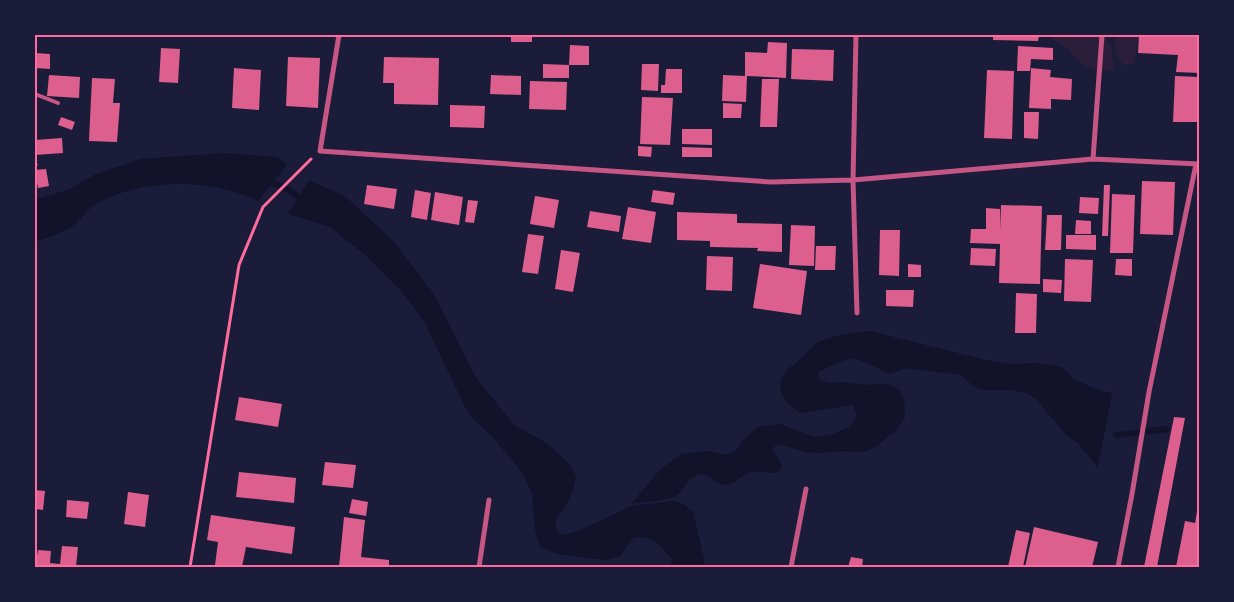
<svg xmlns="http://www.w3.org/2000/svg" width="1234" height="602" font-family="'Work Sans',sans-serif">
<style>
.green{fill:#2a1e3b}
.water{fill:#12122b}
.pier{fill:#1b1b3a}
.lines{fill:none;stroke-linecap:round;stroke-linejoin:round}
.stream{stroke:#12122b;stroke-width:6}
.building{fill:#dd5f8e}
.path{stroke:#ff6b9d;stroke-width:3}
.service{stroke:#c65784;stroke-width:4}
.minor{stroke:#c65784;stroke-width:5}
.neatline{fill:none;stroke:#ff6b9d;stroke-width:2}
</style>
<rect width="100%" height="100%" fill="#1b1b3a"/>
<!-- green -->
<path class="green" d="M1051 35H1104L1112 49 1114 68C1095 76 1079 64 1068 48 1060 46 1055 43 1051 35Z
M1115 35H1139L1134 64 1125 65C1113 57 1116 49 1115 35Z"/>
<!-- water -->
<path class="water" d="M226 153 277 157 287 165 258 201C212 178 141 178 96 204 86 210 80 221 71 227 61 234 46 238 35 242V200L70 189 96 174 141 159Z
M309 180 346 197 392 240 434 294 476 378 515 426 540 439 556 451 571 466 576 477C572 495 569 505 556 518V530L561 535 579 531 631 506 673 501 684 504 693 512 704 559V567H671L672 559C662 547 652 535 634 538L620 556 606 560 557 554 540 547 535 531 532 493 523 474 492 436 478 424 467 411 425 323 401 291 364 254 330 227 288 214Z
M870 331 986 360 1012 364 1038 363 1062 367 1075 380 1091 387 1106 392 1132 393 1099 469 1078 443 1066 435 1038 401 1027 393 1013 390H980L972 385 961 375 906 368 890 374 855 358 841 361 817 373 820 380 830 383 845 382 863 385 888 384 899 390 903 398 905 407 904 419 897 429 876 447 864 452 842 451 820 453 804 452 783 445 775 446 772 450 782 465 781 470C768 477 763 469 751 472 741 474 735 486 724 485 714 483 710 473 700 474 687 476 684 493 674 497 664 501 642 502 631 504L661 469 681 454 708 451 721 454H730L737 449 743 440 758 427 780 424 815 437 830 435 850 427 857 416 853 405 800 413C786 404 773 388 785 372 789 367 796 364 800 359 806 354 813 345 820 341 836 335 853 333 870 331Z"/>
<!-- pier -->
<path class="pier" d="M1113 389 1133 390 1135 393 1120 474 1117 476 1097 470Z"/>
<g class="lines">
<!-- stream -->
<path class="stream" d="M265 182 282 186 305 201
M1116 435 1167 429"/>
</g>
<!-- building -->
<path class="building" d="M511 35H532V42H511Z
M993 35H1039L1038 41 993 40Z
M1139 35H1199V73L1176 72 1178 55 1138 53Z
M768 42 787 43 786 78 747 76 746 102 722 101 723 75 745 76V52L767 53Z
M570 45 589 46V65H569V78H543V64L569 65Z
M1018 46 1053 48V60L1031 59 1030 71H1017Z
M161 48 180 49 178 83 159 82Z
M792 49 834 50 833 81 791 79Z
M35 53 50 54V69L35 68Z
M288 57 320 58 318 108 286 106Z
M384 57 439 58 438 105 394 104V83H383Z
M642 64H659L658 91 641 90Z
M234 68 261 70 259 110 232 108Z
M1031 68 1051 70 1050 77 1072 79 1071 100 1051 99V109L1029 108Z
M666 69H682V93H661V85H665Z
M987 70 1014 71 1012 139 984 138Z
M49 75 80 77 79 98 47 96Z
M491 75 521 76V95L490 94Z
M1175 76 1199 77V122H1173Z
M92 78 115 79 113 103H120L117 142 89 141Z
M762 79H779L777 127H760Z
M530 81 567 82 566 110 529 109Z
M642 97 673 98 670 145 640 144Z
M723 103 742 104 741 118H723Z
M450 105 485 106 484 128 450 127Z
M1024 112H1039L1038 139 1024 138Z
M61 117 75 122 72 130 58 125Z
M682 129H712V145L682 144Z
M62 138 63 153 35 155V140Z
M638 146 652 147 651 157 638 156Z
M682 147 712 148V157H682Z
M35 163 38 164 35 170 46 169 49 186 38 188 35 171Z
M1142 181 1175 182 1173 235 1140 234Z
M367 185 397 189 394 209 364 204Z
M1104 185H1110L1108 236H1102Z
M415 190 431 193 427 220 411 217Z
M653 190 675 193 673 205 651 202Z
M435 192 463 197 459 225 431 220Z
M1112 194 1135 195 1133 253H1110Z
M535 196 559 200 554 228 530 224Z
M1080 197 1099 198 1098 214 1079 213Z
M468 200 478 201 474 223 465 222Z
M1001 205 1042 206 1040 284 999 283 1000 244 970 243 971 229H986V208L1000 209V230Z
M628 207 656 212 651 243 622 239Z
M590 211 621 216 619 232 587 227Z
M677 212 737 214V223L782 224V252L757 251 758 248 710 247V241L677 240Z
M1047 215H1062L1061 250H1045Z
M1076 220 1091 221V234H1075Z
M791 225 815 226 814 266 789 265Z
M880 230H900L899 276 879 275Z
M528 234 544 236 538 274 522 272Z
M1066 235H1096V250L1066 249Z
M816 246H836L835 270H815Z
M971 248 996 249 995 266 970 265Z
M561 250 580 253 573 292 555 289Z
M707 256 733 257 732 291 706 290Z
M1065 259 1093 260 1091 302 1064 301Z
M1116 259H1132V276L1115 275Z
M760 264 807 271 801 315 753 308Z
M908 264 921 265V277H908Z
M1043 279 1062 280 1061 293 1043 292Z
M886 290H914L913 307 886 306Z
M1016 293 1037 294 1036 333H1015Z
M239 397 282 404 278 427 235 420Z
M1174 417 1185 418 1157 567H1144Z
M325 462 356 465 353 488 322 485Z
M239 472 296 478 294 503 236 497Z
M35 490 45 491 43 510 35 509Z
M128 492 149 495 145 527 124 524Z
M352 499 368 502 366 516 349 513Z
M67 500 89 502 87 519 66 517Z
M1198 506 1199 567H1176L1185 521 1195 523Z
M211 515 295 527 292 554 246 547 242 567 215 565 218 542 207 540Z
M344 517 365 520 361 557 389 560V567H339Z
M1034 527 1098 542 1092 567H1025Z
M1016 530 1030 533 1023 567H1008Z
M62 546 78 547 76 567H35L38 550 51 551 50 563 60 564Z
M851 557 863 559 862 567H848Z"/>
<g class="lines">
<!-- path -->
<path class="path" d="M190 567 239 265 263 207 311 159"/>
<!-- service -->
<path class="service" d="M35 94 58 103"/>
<!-- minor -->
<path class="minor" d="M339 35 320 151 771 182 853 180 1093 159 1199 164
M856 35 853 180 857 313
M1093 159 1102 35
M479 567 489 500
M791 567 806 489
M1118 567 1132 494 1149 392 1196 164"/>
</g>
<!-- border -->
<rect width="1234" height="602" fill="none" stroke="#1b1b3a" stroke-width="72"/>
<rect x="36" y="36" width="1162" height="530" class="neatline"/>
</svg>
